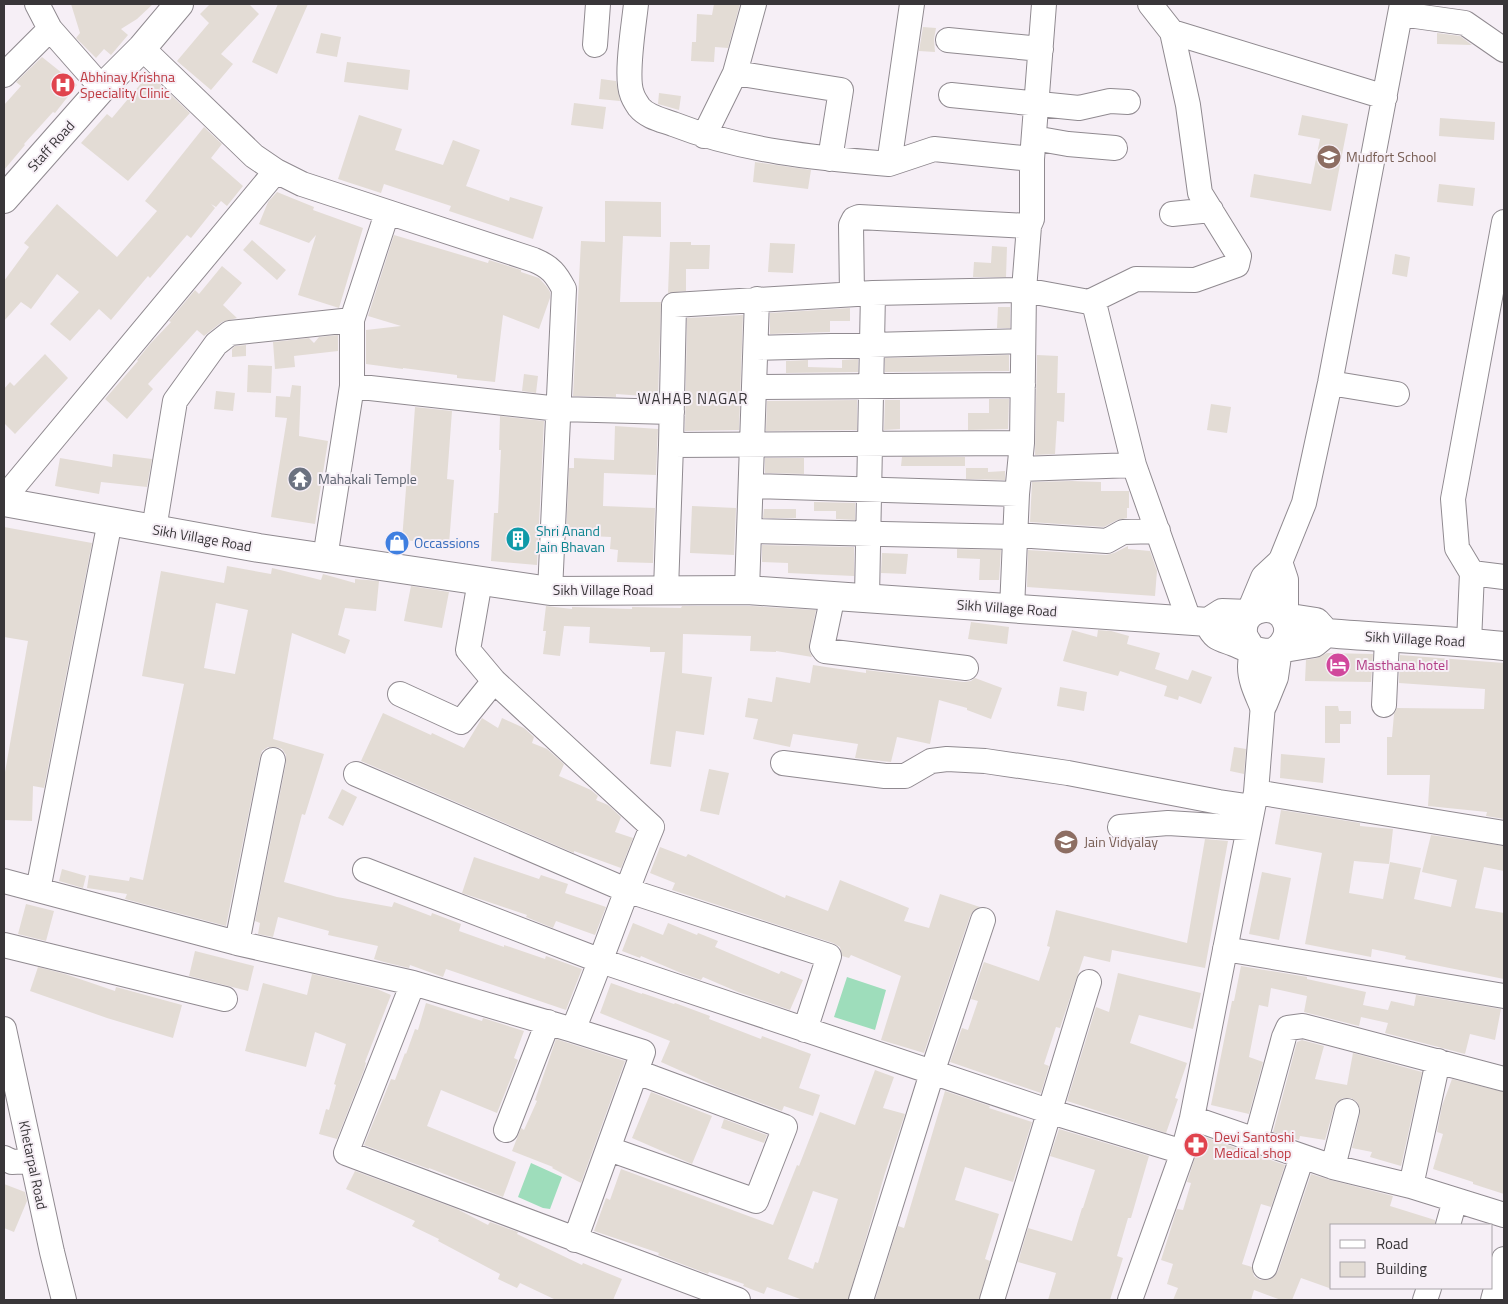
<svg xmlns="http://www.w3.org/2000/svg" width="1508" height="1304" font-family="'Titillium Web',sans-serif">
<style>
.green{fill:#9eddbb}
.building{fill:#e3dcd5;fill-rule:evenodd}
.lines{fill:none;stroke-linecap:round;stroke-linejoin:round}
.minor-casing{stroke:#908a90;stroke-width:26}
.major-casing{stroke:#908a90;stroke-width:30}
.minor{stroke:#fff;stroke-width:24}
.major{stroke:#fff;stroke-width:28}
.labels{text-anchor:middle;stroke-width:4;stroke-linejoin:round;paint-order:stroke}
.health-label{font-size:14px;fill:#be3a42;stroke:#f6eff6;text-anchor:start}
.street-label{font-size:14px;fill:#393639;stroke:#f6eff6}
.education-label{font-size:14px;fill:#785e54;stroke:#f6eff6;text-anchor:start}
.worship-label{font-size:14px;fill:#5b616d;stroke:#f6eff6;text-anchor:start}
.culture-label{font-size:14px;fill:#0d838f;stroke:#f6eff6;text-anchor:start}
.shop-label{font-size:14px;fill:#366cbe;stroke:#f6eff6;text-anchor:start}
.hotel-label{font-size:14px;fill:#b23c85;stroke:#f6eff6;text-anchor:start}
.neighbourhood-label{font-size:15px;letter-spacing:1px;fill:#393639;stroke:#f6eff6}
</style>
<rect width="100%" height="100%" fill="#f6eff6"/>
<!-- green -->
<path class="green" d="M847 977 886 990 875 1030 834 1017Z
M531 1163 562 1177 550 1209 543 1208 518 1197Z"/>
<!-- building -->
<path class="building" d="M71 4H153L137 19 121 29 128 35 111 55 104 49 96 58 76 38 80 33Z
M210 4H249L259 14 221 54 233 64 211 90 177 61 209 23 200 14Z
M278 4H308L277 74 252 62Z
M714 4H740L728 48 715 47 714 62 691 61 692 42H696L697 14 712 15Z
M923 27 936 28 934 39 935 52 919 51Z
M321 33 341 37 337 57 316 53Z
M1437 33 1460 36 1472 45 1437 44Z
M42 57 77 85 55 113 53 112 24 144 25 145 4 170V105L21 86 16 82Z
M347 62 410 70 408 90 344 82Z
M149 74 190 113 128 181 81 143 107 114 112 118Z
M601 79 616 81 620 101 599 99Z
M659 93 681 96 679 110 658 104Z
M574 103 606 107 603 129 571 125Z
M359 115 402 129 395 150 443 165 453 140 480 150 466 186 509 201 510 197 543 207 533 239 449 211 451 206 384 184 381 193 338 179Z
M1302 115 1348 124 1331 211 1250 197 1254 174 1311 184 1320 139 1298 135Z
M1440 118 1495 122 1494 140 1439 136Z
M204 127 222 144 211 158 243 186 227 206 221 201 216 207 211 204 215 208 191 238 187 235 150 278 148 276 111 320 99 309 70 341 50 324 79 292 57 274 31 309 21 302 4 321V281L29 247 24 243 57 204 117 257 157 211 145 201Z
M755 162 811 170 808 189 753 182Z
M1439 184 1475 188 1473 206 1437 202Z
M277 192 314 207 313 210 363 228 339 308 298 295 316 235 309 243 259 224 268 202Z
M605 201 661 202V237L623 236 620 302H661L658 397 616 394V397L573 396 581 241 605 242Z
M394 235 488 263 489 260 521 270V272L539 278 547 287 550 292V298L539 329 503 315 495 382 457 378V375L403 368V369L366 364V330L401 326 368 316Z
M252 240 286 270 277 280 243 250Z
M670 242H691V245H710L709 269H686V291L668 293Z
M770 243 795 244 793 273 768 272Z
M992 246 1007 247 1006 277H973L974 262 991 263Z
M1395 254 1410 257 1407 277 1392 274Z
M222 266 242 283 223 305 237 318 222 322 204 336 197 330 148 384 153 389 127 419 105 399 138 361 137 360 150 344 171 322 169 321 195 290 199 294Z
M998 307H1010V328H997Z
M850 308V321H830V332L770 334V313Z
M743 315 739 430 685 431 687 318Z
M338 335V351L294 356 295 367 275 369 273 342 309 338 314 343 319 337Z
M246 345V356L232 357V349L235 346Z
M45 354 68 378 15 434 4 423V389L10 382 14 386Z
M1009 355V371L885 372V358Z
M1037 355 1058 356 1057 393H1065L1064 422 1057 421 1055 454 1035 455Z
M858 359V372L786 373V361L808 360V367L842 368V360Z
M248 365 272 366 271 393 247 392Z
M524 374 538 376 536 393 522 391Z
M292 385 301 386 299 436 328 441 315 524 271 517 287 418 275 417 276 396 290 397Z
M216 391 235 393 233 411 214 409Z
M989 399H1009L1008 429 968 430V413H989Z
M857 400V430L766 431 767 401Z
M885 400H900V429L884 430Z
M1211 404 1231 407 1227 433 1207 430Z
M415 407 452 411 447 479 454 480 449 544 402 540 407 476H410Z
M500 416 544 421 537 565 491 561 494 513H498L501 450H499Z
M615 426 658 429 656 475 604 473 603 506 655 508 653 563 617 562 618 550 610 549 611 537 566 535 569 468H574V458L614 460Z
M113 454 152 459 147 487 101 482 99 494 55 486 60 458 112 467Z
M902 457H965V466H901Z
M765 458H804V474L765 473Z
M966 468H988V472L1005 471V480L966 479Z
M1072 481 1101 482V491H1129V508H1127V518L1117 520 1104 527 1030 522 1032 482Z
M814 502 855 503V520L836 519V511H814Z
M692 506 736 508 734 555 690 553Z
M764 509H796V518H763Z
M4 527 92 543 44 788 33 786 32 821 4 820V778L28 641 4 637Z
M762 545 854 547V576L788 573V563L762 562Z
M1128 546V549L1150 551 1157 571 1155 596 1027 587 1028 550 1106 555 1114 553Z
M957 549 1001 550 999 580H979L980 559 957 558Z
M882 553 908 554 906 574 881 573Z
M227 566 271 574 272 568 321 580 323 574 355 583V579L379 581 376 611 345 608 338 635 350 640 345 654 292 633 273 739 324 754 305 815 302 814 284 882 337 897 392 907 394 902 431 916 432 913 461 924 459 931 504 947V945L545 959 546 956 582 969 566 1010 446 969 443 977 410 965 409 968 384 962 374 959 378 946 328 935 329 931 278 917 273 937 258 934 260 923 255 921 286 763V755L282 749 276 747H268L262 751 260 757 226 926 125 899 127 894 87 888 89 875 129 881 130 877 143 880 184 684 142 676 161 571 224 583ZM216 603 248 610 235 674 204 668Z
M411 586 449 592 442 628 404 621Z
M546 606 572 609V607L632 609V607L681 608 682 606H752L816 610 809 645V650L812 657 776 651V652L750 651 751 636 683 634 682 673 712 677 704 735 676 731 671 767 650 764 665 652H650V647L589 643 590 627 564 626 560 656 543 654 546 631H543Z
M971 622 1009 627 1007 644 968 639Z
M1072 630 1097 637 1098 630 1111 631 1129 636 1127 644 1160 653 1155 669 1188 680 1192 670 1212 677 1201 704 1179 696 1178 700 1164 696 1167 686 1120 671 1118 676 1063 661Z
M1327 653 1373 654 1371 682 1305 681 1306 660 1317 658Z
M1400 655 1504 663V819L1486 816 1487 812 1428 806 1430 775H1387V737H1392L1394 714 1397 708 1484 709 1485 689 1399 683Z
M813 665 866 673V670L964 682 971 681 975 678 1002 688 991 719 967 710V708L939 700 930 744 897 737 891 762 855 758 858 744 793 734 790 747 753 739 758 719 745 717 748 698 772 702 776 677 810 683Z
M1060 687 1087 692 1084 711 1057 706Z
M1325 706H1338L1339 711H1351V724H1340V743H1325Z
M383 713 431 735 432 733 464 748 482 718 498 728 502 718 524 728 534 737 532 743 547 749 564 764 559 776 591 790 598 796 596 800 608 805 621 817 615 832 633 838 621 868 574 851V853L361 761Z
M1234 747 1246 749 1244 774 1230 771Z
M1281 754 1325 758 1323 783 1280 778Z
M709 769 729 773 719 815 700 811Z
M342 789 357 797 343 826 328 818Z
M1281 810 1360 823V826L1393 829 1389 864 1354 861 1349 893 1383 899 1390 862 1421 868 1414 899 1451 907 1457 880 1422 872 1431 835 1504 846V871L1484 867 1475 908 1504 913V979L1405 959 1406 956 1372 949 1371 957 1305 944 1322 853 1275 844Z
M1205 839 1228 841 1205 968 1112 950 1110 962 1084 956 1060 1028 1056 1027 1044 1064 1049 1066 1041 1093 950 1062 962 1028 968 1030 978 1001 971 999 984 962 1039 981 1050 947 1047 946 1056 910 1187 943Z
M660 847 686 857 688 854 785 898 786 895 828 911 840 880 909 908 904 921 929 928 940 894 980 907 974 910 970 916 924 1053 881 1040 901 976 851 955 849 958 842 956 840 947 833 943 672 890 675 883 650 873Z
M474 857 539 879 541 875 568 884 565 893 606 907 595 935 556 921 553 928 526 917 527 915 462 893Z
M62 869 86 876 83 888 59 881Z
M1262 872 1291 878 1279 940 1249 934Z
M26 904 54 911 46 941 18 934Z
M633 923 663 935 668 923 697 935 698 933 718 941 715 947 779 974 781 971 803 980 790 1010 738 992 703 977 701 980 681 973 641 956 640 958 622 951Z
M195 951 254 966 248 991 189 976Z
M1241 966 1307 977V979L1366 992 1363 1005 1388 1010 1391 1001 1414 1006 1416 995 1501 1009 1495 1040 1470 1034 1465 1054 1385 1033 1388 1023 1361 1017 1359 1026 1304 1012 1307 996 1271 988 1268 1007 1259 1005 1249 1057 1263 1062 1249 1114 1211 1105 1232 1001H1234Z
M38 967 65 974 115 991 116 987 182 1005 173 1038 107 1018 30 991Z
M1118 973 1201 993 1193 1029 1139 1015 1130 1043 1187 1063 1175 1098 1178 1099 1166 1133 1067 1101 1096 1007 1109 1012Z
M312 974 377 989 391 995 365 1062 366 1063 364 1070 337 1139 319 1134 326 1109 329 1110 336 1085 334 1084 346 1044 315 1032 306 1067 245 1051 263 983 307 995Z
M611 983 642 994V993L674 1004 675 1003 710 1016 709 1019 761 1039 762 1036 811 1054 799 1088 820 1095 813 1116 784 1106 782 1111 717 1087 661 1062 670 1041 600 1013Z
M426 1003 482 1021 483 1018 524 1031 514 1058 518 1060 497 1113 441 1090 427 1126 516 1162 503 1197 429 1168V1169L364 1145 391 1079 395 1080 405 1053 406 1054 415 1029 418 1030Z
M556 1039 625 1061 581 1183 552 1168 553 1167 512 1151 521 1128 524 1130 537 1101 535 1100Z
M1302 1040 1324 1046 1315 1079 1347 1085 1353 1053 1422 1072 1401 1166 1370 1157 1372 1152 1352 1148 1360 1114V1108L1357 1102 1351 1098H1343L1337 1102 1334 1108 1325 1140 1300 1136 1299 1140 1273 1132 1297 1042Z
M875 1070 894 1077 883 1108 905 1114 885 1173 848 1300H803L767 1287 764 1294 743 1286 744 1284 709 1272 708 1274 658 1255 659 1253 594 1231 606 1198 610 1200 621 1169 773 1225 797 1165 799 1166 820 1112 855 1125ZM813 1191 838 1199 818 1263 815 1262 813 1269 788 1259Z
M1452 1079 1504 1092V1194L1473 1184V1182L1433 1169 1443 1134 1437 1132 1442 1106Z
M945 1091 990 1106 989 1108 1032 1122 1013 1182 965 1167 955 1200 999 1214 985 1259 990 1261 979 1300H875L898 1226 904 1228Z
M651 1092 712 1116 692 1164 632 1138Z
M724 1119 767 1135 764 1143 721 1128Z
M1059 1129 1149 1156 1131 1218H1128L1117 1256 1123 1258 1110 1300H1048L1056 1273 1018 1262 1028 1228 1072 1241 1082 1208H1083L1095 1170 1050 1156Z
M1202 1136 1285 1165 1271 1207 1261 1204 1242 1264 1252 1267 1254 1276 1260 1280H1268L1274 1277 1278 1271 1311 1174 1330 1180 1393 1196 1390 1206 1435 1220V1225H1332V1289L1301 1278 1292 1300H1281L1254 1290 1251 1300H1173L1178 1288 1167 1284 1173 1264 1161 1260 1177 1209 1183 1210 1191 1183 1187 1182Z
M355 1171 457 1209 488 1225 490 1222 518 1232 517 1234 582 1265 583 1263 622 1279 613 1300H556L520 1283 517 1288 498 1279 500 1274 438 1241 439 1239 412 1226 415 1221 346 1189Z
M4 1184 25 1192 27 1201 14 1232 4 1228Z"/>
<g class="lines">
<defs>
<path id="minor" d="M37 4 50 29 102 88
M636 4C634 24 625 77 632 94 633 98 637 104 639 107 647 117 662 120 673 124 742 151 815 158 889 164
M912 4 889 164 934 149 1032 159
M1401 14 1465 23 1504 50
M1172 32 1385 97
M948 40 1041 49
M595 45 598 4
M142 48 254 156 276 171 302 184 534 260C551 267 556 274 564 289L550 591
M735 73 841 90 830 159
M4 75 50 29
M951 95 1079 108 1110 101 1128 102
M704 136 735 73 754 4
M1034 138 1068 144 1115 148
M1172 214 1211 210
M852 294 851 225 854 219 859 217 1029 226
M1089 302 1136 279 1195 280 1237 265 1239 256 1200 193 1188 105 1172 32 1150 4
M757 348 1023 341
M1330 383 1397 394
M352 386 559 409 672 412
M755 387 1023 385
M671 445 674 305 873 293 1024 290 1089 302 1095 307 1134 465 1189 620
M1020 469 1134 465
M751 486 1017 494
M4 498 276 171
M154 529 175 401 216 344 230 333 352 320
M749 531 1016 537
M1016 535 1107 541 1123 532 1158 531
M325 558 352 386V320L387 213
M1279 565 1304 503 1330 383 1402 4
M1472 573 1457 548 1453 499 1504 222
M666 590 671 445 1022 443
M747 590 757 299
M833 595 822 647 825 651 966 668
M867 597 873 293
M1012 609 1017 494 1022 443 1024 290 1029 226 1032 219V159L1044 4
M1469 642 1472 573 1504 577
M400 694 461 722 494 681
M1384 705 1387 639
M783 763 885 776H905L931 761 947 759 985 761 1068 773 1219 802 1253 807
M356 774 626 890 829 956 805 1030
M1256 792 1504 833
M1120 827 1168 823 1248 828
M365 870 601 961 1048 1111 1183 1152
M4 881 237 943 413 983 573 1030C601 963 624 894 652 827L494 681 468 650 480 581
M38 890 110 521
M237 943 273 760
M4 945 225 999
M1225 949 1504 996
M413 983 346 1153 738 1300
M4 1029 52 1252 64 1300
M573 1030 643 1052 575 1240
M1192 1118 1333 1167 1411 1186 1504 1215
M506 1130 548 1022
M1256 1140 1284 1037 1288 1028 1303 1026 1504 1079
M609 1149 756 1201 785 1127 637 1072
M4 1158 12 1162 32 1161
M1333 1167 1347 1111
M1411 1186 1438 1061
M1448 1225 1455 1200
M1265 1267 1302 1157
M861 1300 932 1073 983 920
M992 1300 1089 982
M1130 1300 1183 1152 1192 1118 1256 792 1263 704
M1425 1300 1429 1288
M1493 1300 1504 1259"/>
<path id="major" d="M4 199 102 88 142 48 179 4
M4 502 259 548 550 591 747 590 1208 622
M1208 622C1210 626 1213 632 1217 635 1221 638 1229 640 1234 642 1251 649 1273 663 1285 641 1288 636 1289 629 1287 623 1279 600 1245 605 1243 628 1242 638 1247 641 1251 649 1254 653 1252 662 1252 667 1252 680 1258 692 1263 704
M1208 622 1222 613 1250 614 1265 578 1279 565 1284 580V617L1316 622 1326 633
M1326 633C1386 638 1445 640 1504 646
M1263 704 1274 677 1278 649 1314 643 1326 633"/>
</defs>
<!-- minor casing -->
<use href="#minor" class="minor-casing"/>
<!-- major casing -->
<use href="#major" class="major-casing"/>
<!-- minor -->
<use href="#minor" class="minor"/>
<!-- major -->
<use href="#major" class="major"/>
</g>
<!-- icons -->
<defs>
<symbol id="hospital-disc" viewBox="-11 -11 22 22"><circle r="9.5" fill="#e0444e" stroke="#f6eff6"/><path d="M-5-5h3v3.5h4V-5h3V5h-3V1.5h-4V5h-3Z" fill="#fff"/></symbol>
<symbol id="school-disc" viewBox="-11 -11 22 22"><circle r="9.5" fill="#8d6e63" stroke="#f6eff6"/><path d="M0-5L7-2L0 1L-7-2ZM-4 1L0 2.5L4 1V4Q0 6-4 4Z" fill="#fff"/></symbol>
<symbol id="temple-disc" viewBox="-11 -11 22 22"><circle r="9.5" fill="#6b7280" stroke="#f6eff6"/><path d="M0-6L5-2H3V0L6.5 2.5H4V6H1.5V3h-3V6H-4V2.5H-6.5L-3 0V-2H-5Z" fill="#fff"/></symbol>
<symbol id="building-disc" viewBox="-11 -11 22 22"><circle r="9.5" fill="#0f9aa8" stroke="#f6eff6"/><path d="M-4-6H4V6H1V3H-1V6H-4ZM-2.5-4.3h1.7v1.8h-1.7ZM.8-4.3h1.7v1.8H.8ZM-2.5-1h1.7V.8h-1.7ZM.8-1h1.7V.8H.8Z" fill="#fff"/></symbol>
<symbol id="shop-disc" viewBox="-11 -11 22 22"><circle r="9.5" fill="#3f7fe0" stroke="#f6eff6"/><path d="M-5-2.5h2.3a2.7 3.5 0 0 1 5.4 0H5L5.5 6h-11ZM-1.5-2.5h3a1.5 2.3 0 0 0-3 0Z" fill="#fff"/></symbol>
<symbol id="hotel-disc" viewBox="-11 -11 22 22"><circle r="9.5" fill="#d1479c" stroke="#f6eff6"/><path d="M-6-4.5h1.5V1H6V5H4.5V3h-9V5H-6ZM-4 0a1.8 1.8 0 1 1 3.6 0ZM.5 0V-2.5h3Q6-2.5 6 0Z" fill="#fff"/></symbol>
<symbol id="pharmacy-disc" viewBox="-11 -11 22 22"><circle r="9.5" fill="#e0444e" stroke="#f6eff6"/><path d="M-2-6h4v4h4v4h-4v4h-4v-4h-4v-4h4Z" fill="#fff"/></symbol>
</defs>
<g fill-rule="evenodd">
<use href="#hospital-disc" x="49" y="71" width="28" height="28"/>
<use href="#school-disc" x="1315" y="143" width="28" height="28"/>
<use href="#temple-disc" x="286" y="465" width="28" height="28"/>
<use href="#building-disc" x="504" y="525" width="28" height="28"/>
<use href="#shop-disc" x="383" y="529" width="28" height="28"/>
<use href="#hotel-disc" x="1324" y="651" width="28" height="28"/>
<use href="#school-disc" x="1052" y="828" width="28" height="28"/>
<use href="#pharmacy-disc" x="1182" y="1131" width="28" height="28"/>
</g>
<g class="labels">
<!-- health labels -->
<g class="health-label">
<text x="80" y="82">Abhinay Krishna<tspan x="80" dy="16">Speciality Clinic</tspan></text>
<text x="1214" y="1142">Devi Santoshi<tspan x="1214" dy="16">Medical shop</tspan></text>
</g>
<!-- street labels -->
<g class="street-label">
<text transform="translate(51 146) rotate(-48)" y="5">Staff Road</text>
<text transform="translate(202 538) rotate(10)" y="5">Sikh Village Road</text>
<text x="603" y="595">Sikh Village Road</text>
<text transform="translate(1007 608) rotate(4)" y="5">Sikh Village Road</text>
<text transform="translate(1415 639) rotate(3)" y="5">Sikh Village Road</text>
<text transform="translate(33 1165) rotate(78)" y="5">Khetarpal Road</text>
</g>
<!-- education labels -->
<g class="education-label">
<text x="1346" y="162">Mudfort School</text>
<text x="1084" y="847">Jain Vidyalay</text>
</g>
<!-- worship labels -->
<g class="worship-label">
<text x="318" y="484">Mahakali Temple</text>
</g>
<!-- culture labels -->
<g class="culture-label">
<text x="536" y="536">Shri Anand<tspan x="536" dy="16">Jain Bhavan</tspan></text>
</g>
<!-- shop labels -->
<g class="shop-label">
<text x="414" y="548">Occassions</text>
</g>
<!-- hotel labels -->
<g class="hotel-label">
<text x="1356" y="670">Masthana hotel</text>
</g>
<!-- neighbourhood labels -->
<g class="neighbourhood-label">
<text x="693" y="404">WAHAB NAGAR</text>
</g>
</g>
<!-- border -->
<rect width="1508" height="1304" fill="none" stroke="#393639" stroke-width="10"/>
<!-- legend -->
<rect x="1330" y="1224" width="162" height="65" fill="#f6eff6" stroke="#aaa5aa"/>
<rect x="1340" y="1240" width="25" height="8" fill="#ffffff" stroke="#aaa5aa"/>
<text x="1376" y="1249" font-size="15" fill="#393639">Road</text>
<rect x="1340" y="1262" width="25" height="15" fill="#e3dcd5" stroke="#aaa5aa"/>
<text x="1376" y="1274" font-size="15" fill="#393639">Building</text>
</svg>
